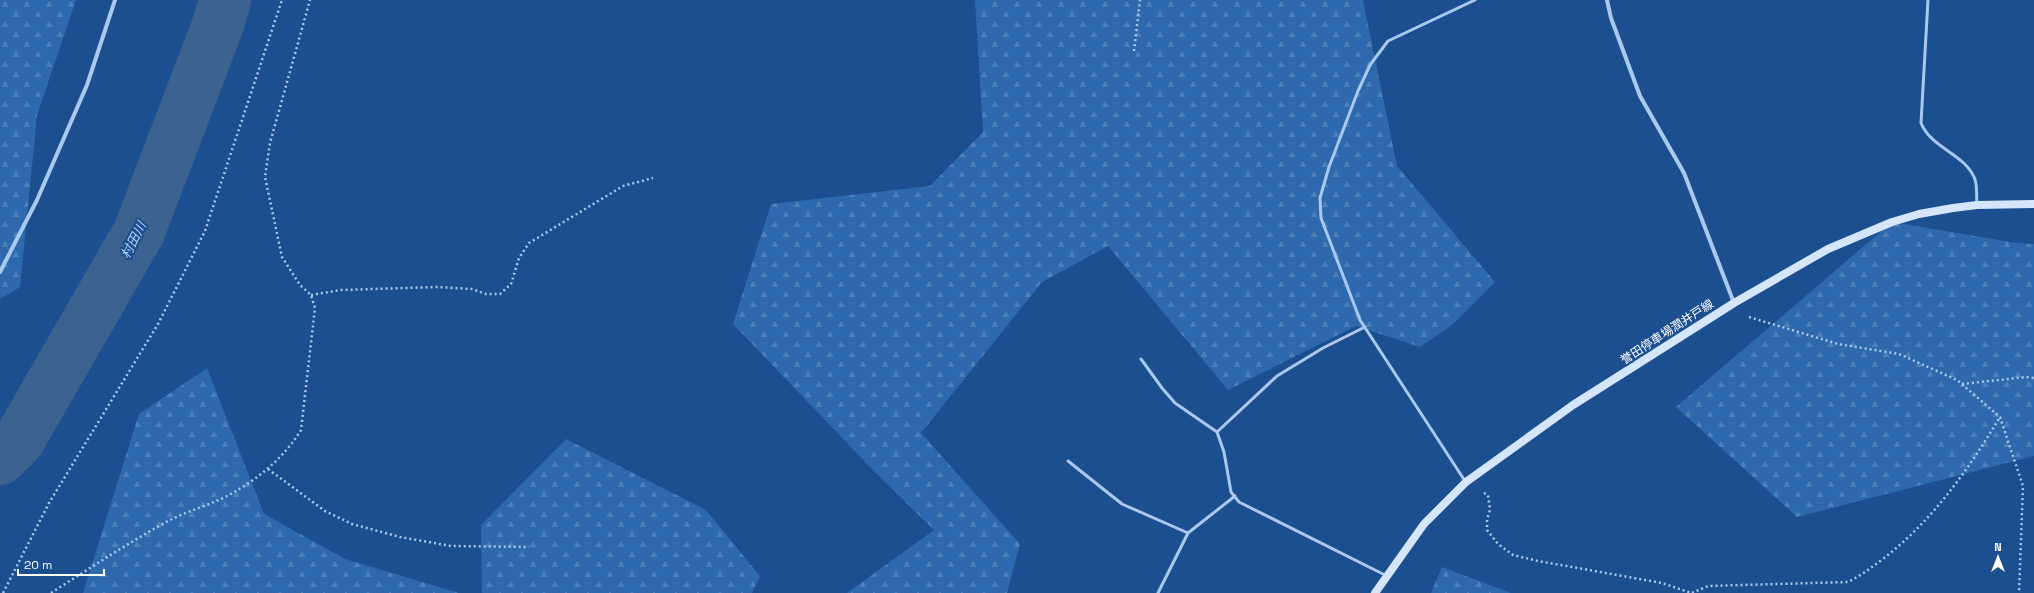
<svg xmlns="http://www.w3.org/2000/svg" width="2034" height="593" font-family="'Space Grotesk','Noto Sans JP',sans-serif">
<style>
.forest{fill:url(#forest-firs)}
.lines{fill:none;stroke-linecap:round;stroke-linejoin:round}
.river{stroke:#3c6290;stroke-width:52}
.path{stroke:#a9c9ee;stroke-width:2.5;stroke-dasharray:2 3;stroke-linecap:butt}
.lane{stroke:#a9c9ee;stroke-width:3}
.street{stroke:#a9c9ee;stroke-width:4}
.secondary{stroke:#d6e6fa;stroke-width:8}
.labels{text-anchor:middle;stroke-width:4;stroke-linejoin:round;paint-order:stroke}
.street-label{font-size:12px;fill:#fff;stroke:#1b4f8f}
.water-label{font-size:13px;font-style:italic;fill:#b5d3f5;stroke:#1b4f8f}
</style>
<defs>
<pattern id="forest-firs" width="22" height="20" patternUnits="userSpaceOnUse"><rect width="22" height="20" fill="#2e69ad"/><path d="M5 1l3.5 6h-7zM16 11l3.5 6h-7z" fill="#4d80b9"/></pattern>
</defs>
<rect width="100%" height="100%" fill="#1b4f8f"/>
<!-- forest -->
<path class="forest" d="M0 0H76L37 115 20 287 0 299Z
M975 0H1363L1397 166 1495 282 1452 325 1420 347 1356 326 1228 390 1108 246 1042 282 921 433 1020 544 1007 593H847L934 530 870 467 733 324 771 204 930 186 983 132Z
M1892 222 2010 242 2034 244V456L1797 517 1676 407Z
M207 368 264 514 345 559 459 593H83L139 414Z
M566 439 706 510 760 576 752 593H482L481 525Z
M1442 567 1511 593H1431Z"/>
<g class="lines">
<!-- river -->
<path class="river" d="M0 459 19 440 139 232 219 22 225 0"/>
<!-- path -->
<path class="path" d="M1134 51 1140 0
M311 295 341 290 437 287 472 289 486 294H500L511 284 519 258 529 243 623 186 653 178
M1749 317 1838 344 1899 354 1957 380 2000 417 2023 486 2019 593
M1962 384 2026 377 2034 378
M268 469 325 511 352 524 400 537 451 546 529 547
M1484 493 1488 495 1490 510 1487 519V530L1498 544 1513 555 1538 561 1662 583 1691 593
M3 593 49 503 158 324 205 231 282 0
M51 593C90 568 128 543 168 521 187 511 208 506 227 496 256 481 284 458 301 430L315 308 311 295 300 285 282 257 265 177 270 143 310 0
M1692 593 1708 586 1848 582C1862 575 1872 567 1884 558 1933 520 1968 470 2000 417"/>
<!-- lane -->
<path class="lane" d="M1928 0 1921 123C1931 148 1963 153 1974 177 1978 184 1976 196 1977 204
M1141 359 1162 388 1175 403 1217 432 1224 452 1231 492 1239 502 1387 576
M1217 432 1277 376 1323 348 1365 327
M1068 461 1122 504 1188 533
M1465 481 1360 320 1321 218 1320 198 1329 167 1358 91 1370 65 1388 41 1475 0
M1158 593 1188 533 1235 496"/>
<!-- street -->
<path class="street" d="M1607 0 1611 18 1640 96 1684 173 1734 303
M0 272 37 200 87 85 115 0"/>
<!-- secondary -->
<path class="secondary" d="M1375 593 1424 524 1466 482 1573 405 1734 303 1828 249 1892 222 1919 214 1953 208 1977 205 2034 204"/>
</g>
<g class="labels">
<!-- street labels -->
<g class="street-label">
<text transform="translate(1667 332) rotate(-33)" y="4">誉田停車場潤井戸線</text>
</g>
<!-- water labels -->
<g class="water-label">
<text transform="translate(133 240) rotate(-63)" y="5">村田川</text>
</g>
</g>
<!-- north arrow -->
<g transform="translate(1998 557)" stroke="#1b4f8f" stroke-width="3" paint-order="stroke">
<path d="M0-3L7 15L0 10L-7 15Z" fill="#ffffff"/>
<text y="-6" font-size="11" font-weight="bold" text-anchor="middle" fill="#ffffff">N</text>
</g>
<!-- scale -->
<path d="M18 569v6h86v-6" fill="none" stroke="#ffffff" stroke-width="2"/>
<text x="24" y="569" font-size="12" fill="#ffffff" stroke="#1b4f8f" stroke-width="3" paint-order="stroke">20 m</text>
</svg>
